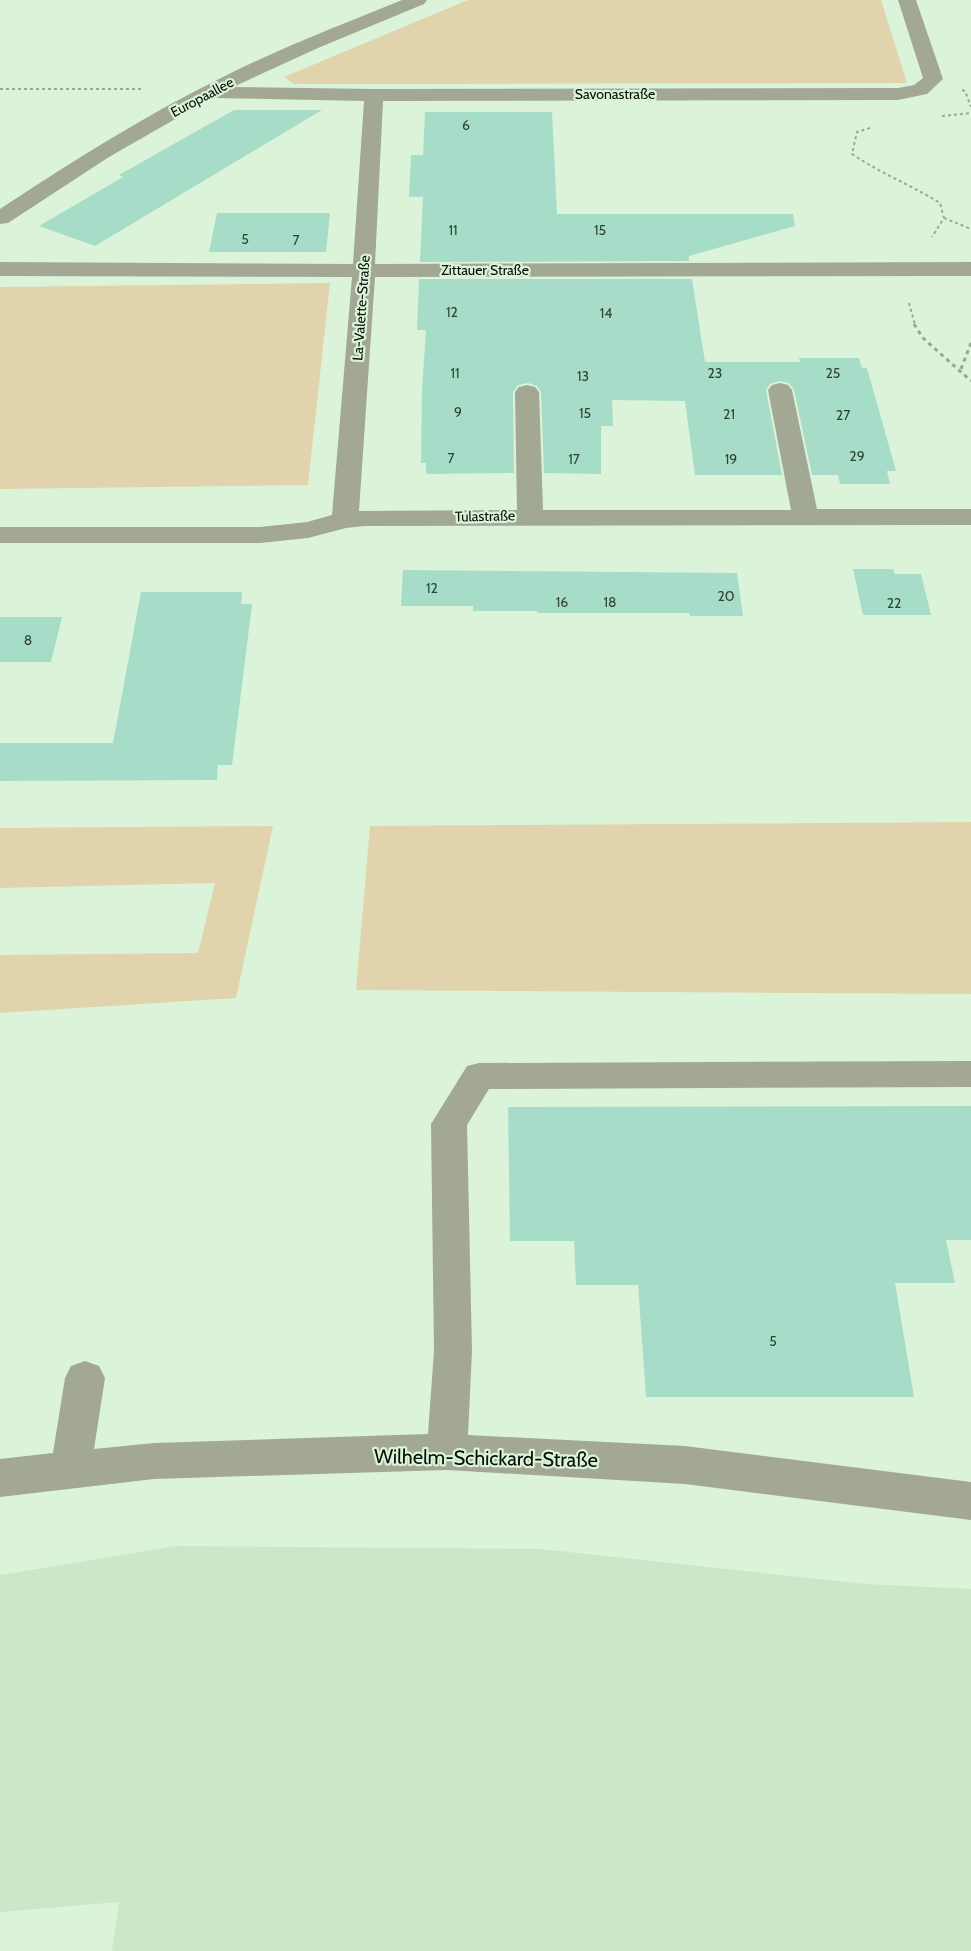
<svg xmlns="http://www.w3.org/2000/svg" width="971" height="1951" font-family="Cabin,sans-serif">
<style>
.built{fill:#cae7c8}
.green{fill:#e1d4ac}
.building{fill:#a7ddc8}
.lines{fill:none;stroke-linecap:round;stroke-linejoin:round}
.path-far1{stroke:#96a995;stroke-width:2;stroke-dasharray:3 3;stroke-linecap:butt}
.path{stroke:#96a995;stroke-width:3;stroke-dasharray:4 4;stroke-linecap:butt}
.minor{fill:#a3a894;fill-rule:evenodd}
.labels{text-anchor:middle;stroke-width:4.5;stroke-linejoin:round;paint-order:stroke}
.far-street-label{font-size:14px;fill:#060e06;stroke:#dbf3d9}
.number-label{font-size:14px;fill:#2e4236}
.near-street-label{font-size:20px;fill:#060e06;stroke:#dbf3d9}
</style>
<rect width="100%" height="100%" fill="#dbf3d9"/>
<!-- built -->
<path class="built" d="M177 1546 540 1549 865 1584 971 1589V1951H112L119 1902 0 1912V1575Z"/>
<!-- green -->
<path class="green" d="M468 0H881L907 83 294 84 284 77Z
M330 283 308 485 0 489V287Z
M971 822V994L356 990 370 826Z
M273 826 236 998 0 1013V955L198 953 215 883 0 888V828Z"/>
<!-- building -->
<path class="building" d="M234 110H322L95 246 39 226 123 177 119 175Z
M425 112H552L557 214H793L795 226 689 256V261L420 262 423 197H409L411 155H423Z
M217 213H330L326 252H209Z
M419 279H692L705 362H800L799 358H859L862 368H867L896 471H887L890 484H840L838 475H812L794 390 789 383 779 381 770 384 766 390 782 475H695L685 401 612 400 613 426H601V474L544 473 541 392 537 386 528 383 518 385 513 392 514 473 426 474V463H421L422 389 426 330H417Z
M853 569H893L895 574H921L931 615H863Z
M403 570 737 573 743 616H690L689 613H538L537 611H473V606H401Z
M141 592H242L241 604H252L232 765H218L217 780 0 781V743H113Z
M0 617H62L51 662H0Z
M971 1106V1240H946L955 1283H895L914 1397H646L638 1285H576L574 1241H510L508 1107Z"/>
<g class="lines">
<!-- path-far1 -->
<path class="path-far1" d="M0 89H142
M962 90 965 91 971 107
M942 116 971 113
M870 128 857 132 852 154C880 173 911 185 940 203L944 218 932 237
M944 218 971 229
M909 303 915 325"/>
<!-- path -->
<path class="path" d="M914 324 923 338 971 381
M961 369 971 343"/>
<!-- minor -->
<path class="minor" d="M402 0H427L424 4 318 48 233 87 374 89 898 88 914 85 923 78 898 0H916L943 79 927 94 898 100 383 101 375 264 971 262V276L375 277 359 511 517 510 515 392 519 387 527 385 535 387 539 392 543 510H791L768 390 772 385 780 383 788 385 792 390 817 509H971V525L365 526 346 528 308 538 260 543H0V527H260L307 522 332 515 352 277 0 276V262L353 264 364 101 212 98 109 157 8 223 0 224V209C73 161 147 114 225 76 283 47 343 24 402 0Z
M971 1061V1087L489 1089 467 1125 472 1351 468 1435 685 1446 971 1482V1520L685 1484 447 1470 154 1479 0 1497V1459L53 1453 65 1378 71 1366 85 1361 99 1366 105 1378 94 1449 154 1443 428 1434 434 1351 431 1124 467 1066 479 1063Z"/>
</g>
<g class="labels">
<!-- far-street labels -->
<g class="far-street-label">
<text x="615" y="99">Savonastraße</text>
<text transform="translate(202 97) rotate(-28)" y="5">Europaallee</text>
<text x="485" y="275">Zittauer Straße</text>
<text transform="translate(361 308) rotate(-86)" y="5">La-Valette-Straße</text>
<text transform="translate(485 516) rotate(-1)" y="5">Tulastraße</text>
</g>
<!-- number labels -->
<g class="number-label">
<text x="466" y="130">6</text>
<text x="453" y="235">11</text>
<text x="600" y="235">15</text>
<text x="245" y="244">5</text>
<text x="296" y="245">7</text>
<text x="452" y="317">12</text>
<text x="606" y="318">14</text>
<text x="455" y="378">11</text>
<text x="715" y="378">23</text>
<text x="833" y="378">25</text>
<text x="583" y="381">13</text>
<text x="458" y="417">9</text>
<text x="585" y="418">15</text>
<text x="729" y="419">21</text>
<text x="843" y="420">27</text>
<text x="857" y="461">29</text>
<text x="451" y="463">7</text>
<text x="574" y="464">17</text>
<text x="731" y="464">19</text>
<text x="432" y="593">12</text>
<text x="726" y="601">20</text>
<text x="562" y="607">16</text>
<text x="610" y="607">18</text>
<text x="894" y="608">22</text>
<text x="28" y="645">8</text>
<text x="773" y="1346">5</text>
</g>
<!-- near-street labels -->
<g class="near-street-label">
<text transform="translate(486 1458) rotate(1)" y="7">Wilhelm-Schickard-Straße</text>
</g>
</g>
</svg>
